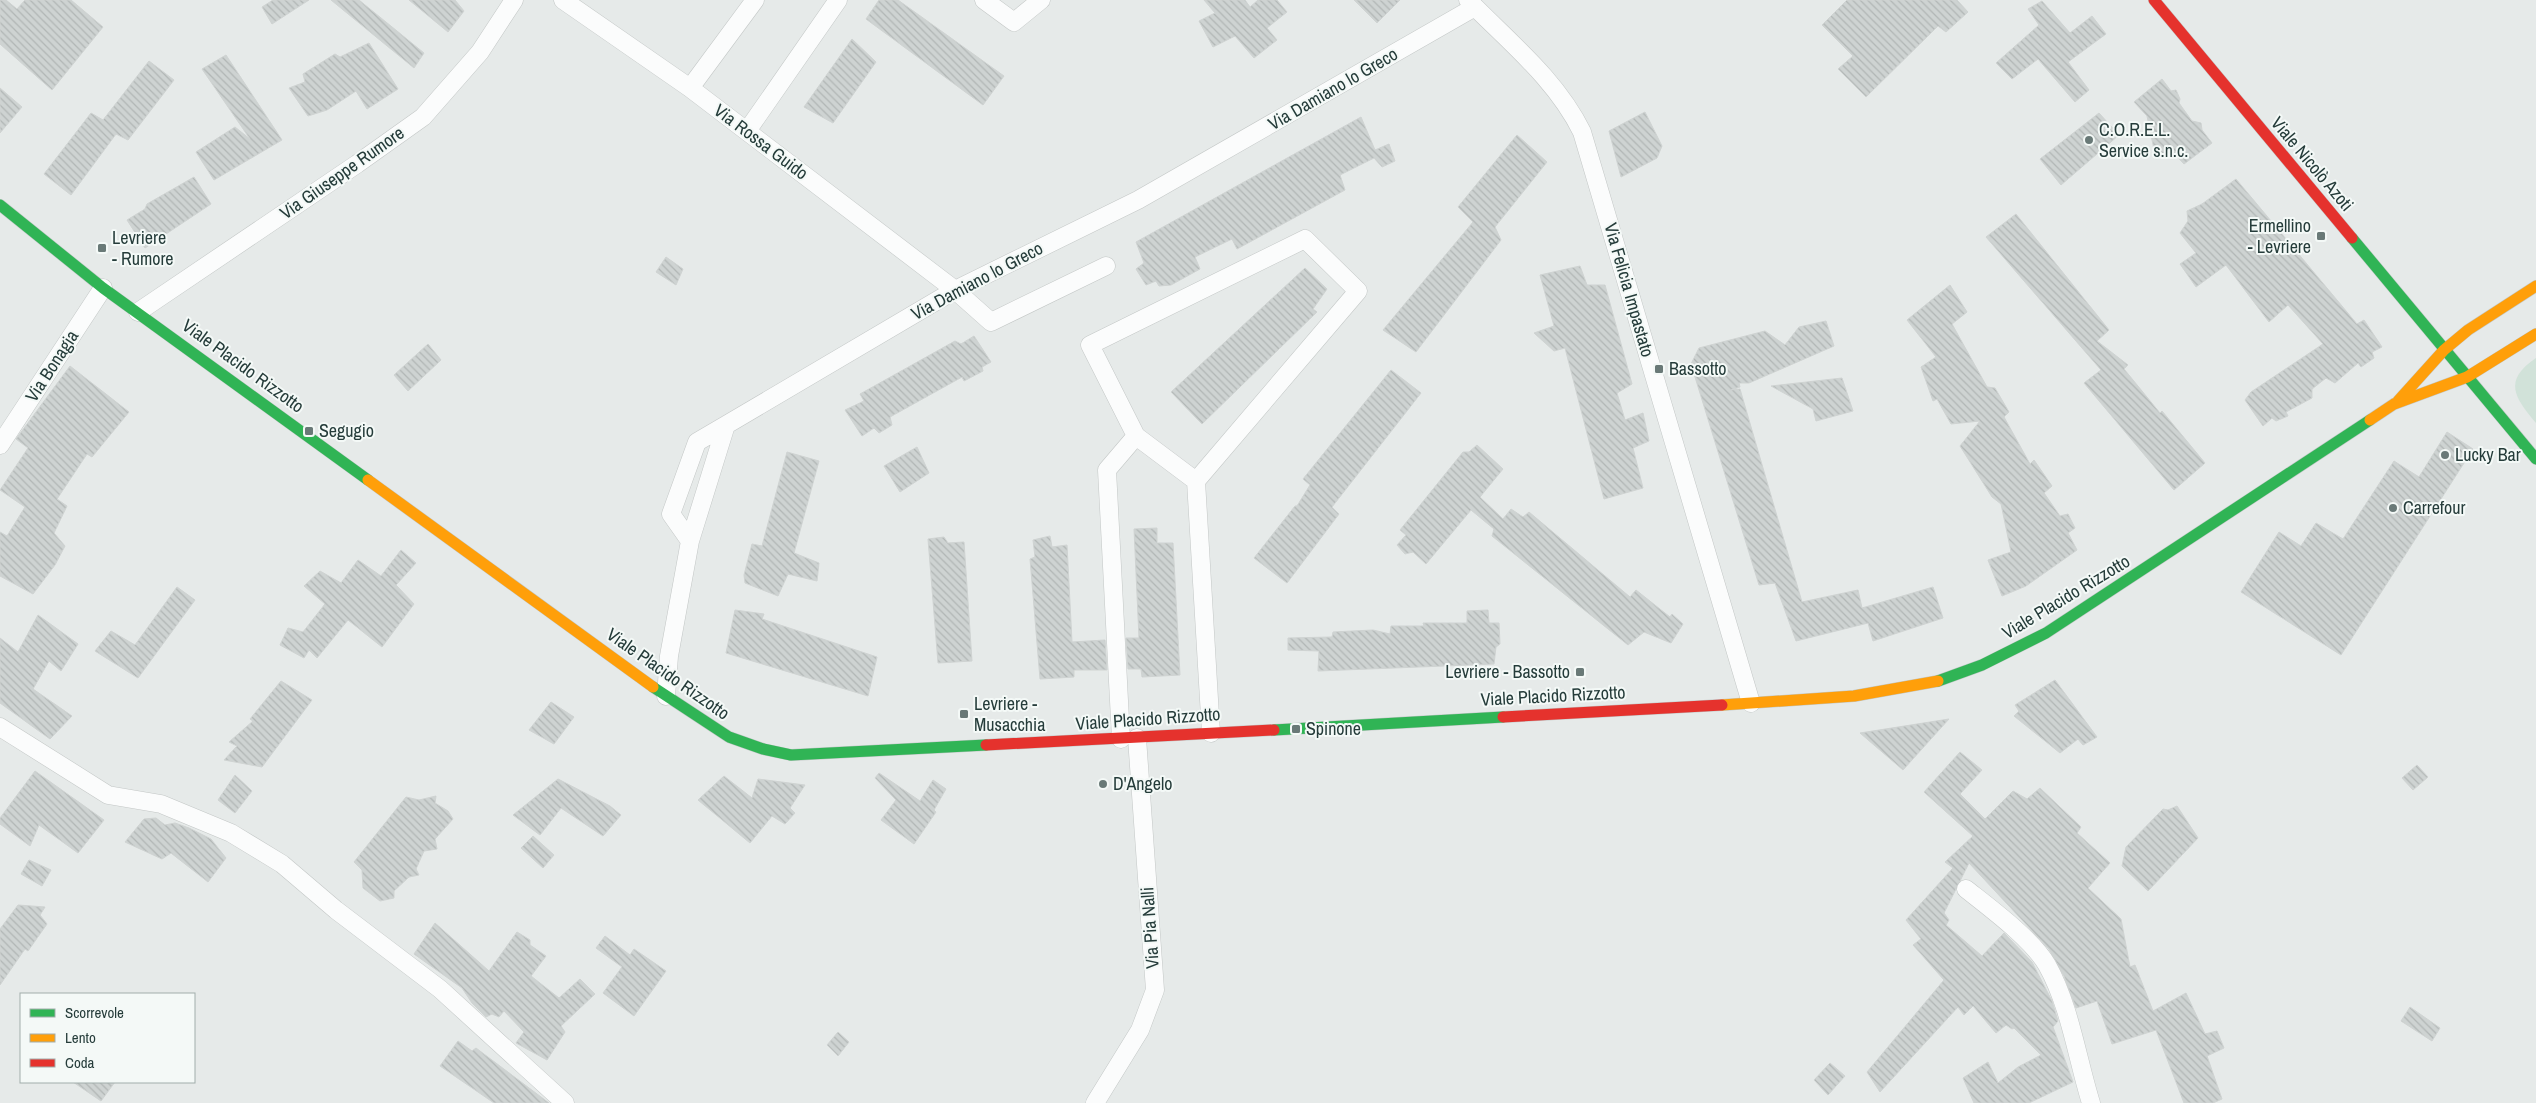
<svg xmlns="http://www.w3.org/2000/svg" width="2536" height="1103" font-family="'Archivo Narrow',sans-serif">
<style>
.green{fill:#d1e2d9}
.building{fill:url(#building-back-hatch);stroke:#cfd3d2}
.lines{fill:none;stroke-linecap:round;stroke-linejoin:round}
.street-casing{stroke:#c3c7c6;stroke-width:19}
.fast-casing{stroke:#c1c7c6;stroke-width:12}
.slow-casing{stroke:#c1c7c6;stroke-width:12}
.jam-casing{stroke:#c1c7c6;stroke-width:12}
.street{stroke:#fbfcfc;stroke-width:18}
.fast{stroke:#30b455;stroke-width:11}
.slow{stroke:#ff9f0a;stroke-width:11}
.jam{stroke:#e5322d;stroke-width:11}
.poi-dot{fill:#697977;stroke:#f4f9f7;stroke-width:2}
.labels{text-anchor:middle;stroke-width:4;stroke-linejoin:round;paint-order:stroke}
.street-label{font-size:18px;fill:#253c3a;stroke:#f4f9f7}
.poi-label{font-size:18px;fill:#253c3a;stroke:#f4f9f7;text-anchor:start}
</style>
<defs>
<pattern id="building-back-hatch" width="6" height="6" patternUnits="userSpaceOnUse" patternTransform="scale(1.25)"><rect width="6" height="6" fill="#ced3d2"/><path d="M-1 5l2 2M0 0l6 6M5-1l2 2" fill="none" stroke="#b1b6b5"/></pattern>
</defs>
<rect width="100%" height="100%" fill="#e6eae9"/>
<!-- green -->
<path class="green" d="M2536 358V423C2515 398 2502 381 2536 358Z"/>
<!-- building -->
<path class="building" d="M0 0H6L17 9 25 0H71L103 27 52 90 0 44Z
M273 0H309L272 24 262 7Z
M331 0H359L424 53 414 68Z
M409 0H455L464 11 448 32Z
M879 0H898L1004 76 983 105 866 19Z
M1204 0H1245L1250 7 1258 0H1277L1287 12 1267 28 1277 40 1254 58 1235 36 1213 47 1199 21 1215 13Z
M1354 0H1400L1377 23Z
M1847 0H1957L1968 12 1946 32 1938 26 1866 97 1838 69 1853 56 1822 25Z
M2042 1 2070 33 2092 16 2106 34 2068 62 2089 90 2075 102 2038 59 2012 79 1996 63 2039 25 2028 9Z
M852 39 876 62 833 123 804 107Z
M369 43 398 89 367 109 356 91 327 110 308 116 289 88 305 82 303 74 335 54 340 57Z
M226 55 282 140 214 180 196 152 235 127 250 139 202 69Z
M149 61 174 80 128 140 116 134 71 195 44 174 91 113 103 120Z
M2162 79 2171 91 2176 90 2180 99 2179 103 2192 121 2201 123 2202 130 2212 143 2184 164 2170 149 2156 159 2147 116 2134 102Z
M0 88 22 107 0 133Z
M1645 112 1662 146 1657 158 1621 177 1609 131Z
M2099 113 2119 135 2061 185 2040 159Z
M1361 117 1375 150 1389 144 1395 161 1382 167 1374 158 1340 175 1345 190 1237 249 1232 239 1195 257 1200 269 1171 285 1159 286 1156 281 1146 285 1136 269 1144 263 1136 242Z
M1517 135 1547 162 1495 227 1501 240 1416 352 1383 330 1473 222 1458 207Z
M194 177 211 204 145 248 127 220 145 209 147 204Z
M2236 179 2357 324 2364 320 2382 347 2372 352 2374 358 2361 367 2358 363 2335 383 2326 378 2312 389V398L2286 412 2288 416 2276 421 2272 418 2263 426 2245 400 2251 392 2323 344 2288 305 2269 322 2226 265 2196 287 2180 264 2196 253 2180 233 2188 221 2187 211 2202 204Z
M2016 214 2109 330 2097 341 2128 365 2124 369 2160 413 2162 411 2205 463 2174 490 2084 383 2101 370 1986 237Z
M666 257 683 269 676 285 656 272Z
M1580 266 1587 285H1605L1632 384 1617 393 1625 420 1643 413 1649 441 1633 448 1643 488 1604 499 1565 348 1554 351 1534 333 1554 326 1540 275Z
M1305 268 1327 289 1313 309 1317 312 1202 424 1171 392Z
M1950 285 1967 312 1952 324 1987 387 1995 388 2009 412 2004 417 2030 464 2034 460 2052 486 2044 493 2060 516 2068 514 2075 528 2068 533 2077 550 2026 586 2002 596 1988 560 2011 552 2001 504 1992 497 1960 446 1980 421 1951 424 1937 399 1933 401 1921 367 1936 357 1907 320Z
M1826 321 1834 346 1749 383H1739L1740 387 1731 390 1740 389 1802 602 1858 590 1862 608 1933 587 1943 618 1873 641 1868 623 1796 641 1775 583 1759 585 1691 364 1699 348 1765 331 1785 345 1799 327Z
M974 336 991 362 982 367 983 371 964 381 962 377 890 417 892 425 879 433 874 428 862 436 845 410 864 401 860 394 955 341 961 344Z
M428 344 441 360 408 391 394 375Z
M70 366 129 412 92 457 87 454 57 499 67 506 54 533 65 546 55 565 33 594 0 576V532L7 536 25 507 0 490 28 448 16 439Z
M1391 370 1421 393 1332 507 1339 514 1287 583 1254 558 1295 506H1297L1310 485 1303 479Z
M1842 378 1853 411 1816 421 1813 409 1771 386Z
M2447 432 2473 449 2341 655 2241 592 2279 532 2301 546 2316 523 2343 539 2394 461 2419 477Z
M1477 445 1503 469 1480 497 1503 519 1511 509 1523 517 1529 512 1630 597 1636 590 1670 617 1672 614 1683 624 1671 643 1644 632 1628 645 1492 536 1494 529 1471 510 1426 564 1413 552 1405 554 1397 545 1406 535 1400 530 1463 452H1469Z
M917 447 929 473 900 492 884 466Z
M787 452 819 461 794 553 819 563 817 581 788 574 778 596 745 583 744 575 752 544 762 546Z
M1157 528V543H1173L1180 675 1142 677 1141 669H1128L1126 638H1139L1134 529Z
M1050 536 1052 547 1067 545 1072 642 1105 640 1107 670H1074V677L1040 679 1030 559 1035 557 1033 540Z
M944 537 948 543 964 542 972 661 938 663 928 539Z
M401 550 416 563 396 585 414 604 382 647 348 620 317 658 309 650 304 658 280 645 288 628 303 632 325 604 304 586 320 571 341 583 358 560 381 576Z
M177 587 195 600 138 678 95 651 111 631 135 645Z
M735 610 764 614 762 619 877 657 868 696 726 653Z
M1488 610 1489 623H1499L1500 644 1496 647 1494 664 1318 671 1319 651 1288 650V638L1332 637 1333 632 1373 630 1390 634 1391 626H1424L1423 623H1467V611Z
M38 615 78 644 61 671 49 661 33 689 72 716 50 739 0 703V638L18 652Z
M2055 680 2097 737 2083 745 2078 739 2060 753 2014 716 2019 711 2015 705Z
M281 681 312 700 262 767 224 760 237 746 229 742 253 721 250 719Z
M551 702 574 717 554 744 529 730Z
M1949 719 1903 770 1860 733Z
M1960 752 1982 770 1960 794 1985 819 2013 791 2027 799 2040 788 2081 827 2077 833 2110 863 2088 888 2121 919 2130 967 2135 965 2153 1011 2186 993 2205 1034 2217 1031 2224 1048 2207 1056 2222 1099 2213 1103H2184L2156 1030 2112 1044 2097 1001 2076 1008 2064 976 2049 949 1969 863 1944 913 1949 920 1946 925 1982 956 2004 933 2032 962 2052 1001 2058 1021 2053 1027 2073 1082 2029 1103H1974L1963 1078 1988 1062 1998 1083 2018 1067 2041 1055 2014 1028 2012 1029 2006 1025 1996 1033 1973 1006 1964 1015 1958 1007 1880 1092 1867 1072 1944 980 1913 945 1921 939 1906 920 1953 868 1945 862 1973 836 1924 792Z
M2417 765 2428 777 2413 790 2402 778Z
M35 771 104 820 78 853 39 825 30 846 0 824V818Z
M879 773 920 801 933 780 946 789 934 810 936 812 914 844 881 820 896 800 875 778Z
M235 775 252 791 235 813 218 800Z
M724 776 752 798 758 779 805 785 790 808 795 813 785 824 772 816 750 843 698 800Z
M558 779 610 806 621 815 603 836 561 808 540 835 513 815Z
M436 796 435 803 448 811 453 819 435 839 437 849 424 851 416 869 419 875 409 877 394 891V898L380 901 363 888 362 870 354 862 406 797 419 800Z
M2177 806 2198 838 2148 891 2122 866 2126 847 2163 809 2168 810Z
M156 818 165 825 175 823 189 828 211 839 226 858 208 882 171 853 162 859 125 842 144 819Z
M533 836 554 855 543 868 521 848Z
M29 860 51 870 42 886 21 874Z
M18 905 45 907 40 915 47 924 28 951 25 949 0 985V929Z
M435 923 489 971 517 932 530 940V945L546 956 531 976 559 998 580 979 595 994 561 1026 565 1032 547 1060 516 1043 524 1032 504 1011 499 1017 492 1014 486 1017 472 1003 462 988 414 954Z
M605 936 630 955 634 949 666 971 634 1016 603 993 622 967 596 948Z
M2410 1007 2440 1028 2432 1041 2401 1021Z
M838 1032 849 1042 838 1056 827 1045Z
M458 1041 472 1051 476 1048 549 1103H494L440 1066Z
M1830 1063 1845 1076 1828 1095 1814 1080Z
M73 1082H115L101 1101Z"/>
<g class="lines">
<defs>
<path id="street" d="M563 0 690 88 955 290 991 322 1106 266
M984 0 1014 22 1041 0
M1468 0C1509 42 1556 79 1582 132L1751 703
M690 88 755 0
M747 131 838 0
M138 312 357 164 423 117 480 52 514 0
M0 445 103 288
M1196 481 1358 291 1305 239 1090 345 1136 436 1196 481 1211 733
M690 541 671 514 697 442 726 425
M666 696 669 656 690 541 726 425 955 290 1138 200 1475 7
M0 727 108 795 161 804 231 833 282 864 336 910 440 989 565 1103
M1121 739 1107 470 1136 436
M1966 889C1990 908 2032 939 2047 965 2070 1006 2077 1058 2091 1103
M1095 1103 1140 1030 1155 990 1137 738"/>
<path id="fast" d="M0 205 103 288 368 480
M2352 238 2536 459
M1938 681 1982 665 2046 633 2370 420
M653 687 729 737 763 749 791 755 986 745
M1274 730 1503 717"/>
<path id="slow" d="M2398 401 2444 350 2468 330 2536 286
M2370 420 2394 404 2467 377 2536 334
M368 480 653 687
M1722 705 1854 696 1938 681"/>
<path id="jam" d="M2154 0 2352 238
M1503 717 1722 705
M986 745 1274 730"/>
</defs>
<!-- street casing -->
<use href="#street" class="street-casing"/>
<!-- fast casing -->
<use href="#fast" class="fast-casing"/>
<!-- slow casing -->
<use href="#slow" class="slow-casing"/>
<!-- jam casing -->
<use href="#jam" class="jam-casing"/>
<!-- street -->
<use href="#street" class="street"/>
<!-- fast -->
<use href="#fast" class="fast"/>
<!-- slow -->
<use href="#slow" class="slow"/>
<!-- jam -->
<use href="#jam" class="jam"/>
</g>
<!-- markers -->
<g class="poi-dot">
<circle cx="2089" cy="140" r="5"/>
<rect x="2316" y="231" width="10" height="10" rx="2.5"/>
<rect x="97" y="243" width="10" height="10" rx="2.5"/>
<rect x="1654" y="364" width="10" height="10" rx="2.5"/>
<rect x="304" y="426" width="10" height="10" rx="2.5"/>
<circle cx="2445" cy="455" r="5"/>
<circle cx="2393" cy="508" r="5"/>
<rect x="1575" y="667" width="10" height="10" rx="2.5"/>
<rect x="959" y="709" width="10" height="10" rx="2.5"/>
<rect x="1291" y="724" width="10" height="10" rx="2.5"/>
<circle cx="1103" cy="784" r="5"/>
</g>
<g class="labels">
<!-- street labels -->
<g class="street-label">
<text transform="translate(1333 89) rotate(-30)" y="6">Via Damiano lo Greco</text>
<text transform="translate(761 142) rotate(37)" y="6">Via Rossa Guido</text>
<text transform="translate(2312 164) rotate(50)" y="6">Viale Nicolò Azoti</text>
<text transform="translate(342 173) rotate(-35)" y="6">Via Giuseppe Rumore</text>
<text transform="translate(977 281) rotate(-28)" y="6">Via Damiano lo Greco</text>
<text transform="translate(1629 290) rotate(74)" y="6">Via Felicia Impastato</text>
<text transform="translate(52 366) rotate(-57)" y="6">Via Bonagia</text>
<text transform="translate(243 366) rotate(36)" y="6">Viale Placido Rizzotto</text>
<text transform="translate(2066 597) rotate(-31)" y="6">Viale Placido Rizzotto</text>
<text transform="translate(668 674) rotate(35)" y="6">Viale Placido Rizzotto</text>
<text transform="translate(1553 696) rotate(-3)" y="6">Viale Placido Rizzotto</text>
<text transform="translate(1148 719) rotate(-4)" y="6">Viale Placido Rizzotto</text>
<text transform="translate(1150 928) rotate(-94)" y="6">Via Pia Nalli</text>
</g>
<!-- poi labels -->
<g class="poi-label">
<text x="2099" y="136">C.O.R.E.L.<tspan x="2099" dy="21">Service s.n.c.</tspan></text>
<text x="2311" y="232" text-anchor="end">Ermellino<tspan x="2311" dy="21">- Levriere</tspan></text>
<text x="112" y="244">Levriere<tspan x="112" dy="21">- Rumore</tspan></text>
<text x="1669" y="375">Bassotto</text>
<text x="319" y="437">Segugio</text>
<text x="2455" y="461">Lucky Bar</text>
<text x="2403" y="514">Carrefour</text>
<text x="1570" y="678" text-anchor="end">Levriere - Bassotto</text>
<text x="974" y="710">Levriere -<tspan x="974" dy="21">Musacchia</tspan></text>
<text x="1306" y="735">Spinone</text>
<text x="1113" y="790">D'Angelo</text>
</g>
</g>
<!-- legend -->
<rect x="20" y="993" width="175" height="90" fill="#f4f9f7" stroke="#a1adab"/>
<rect x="30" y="1009" width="25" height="8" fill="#30b455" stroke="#a1adab"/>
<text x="65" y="1018" font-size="15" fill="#253c3a">Scorrevole</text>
<rect x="30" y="1034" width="25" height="8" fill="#ff9f0a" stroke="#a1adab"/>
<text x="65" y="1043" font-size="15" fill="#253c3a">Lento</text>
<rect x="30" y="1059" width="25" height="8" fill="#e5322d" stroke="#a1adab"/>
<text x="65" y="1068" font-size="15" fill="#253c3a">Coda</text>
</svg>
